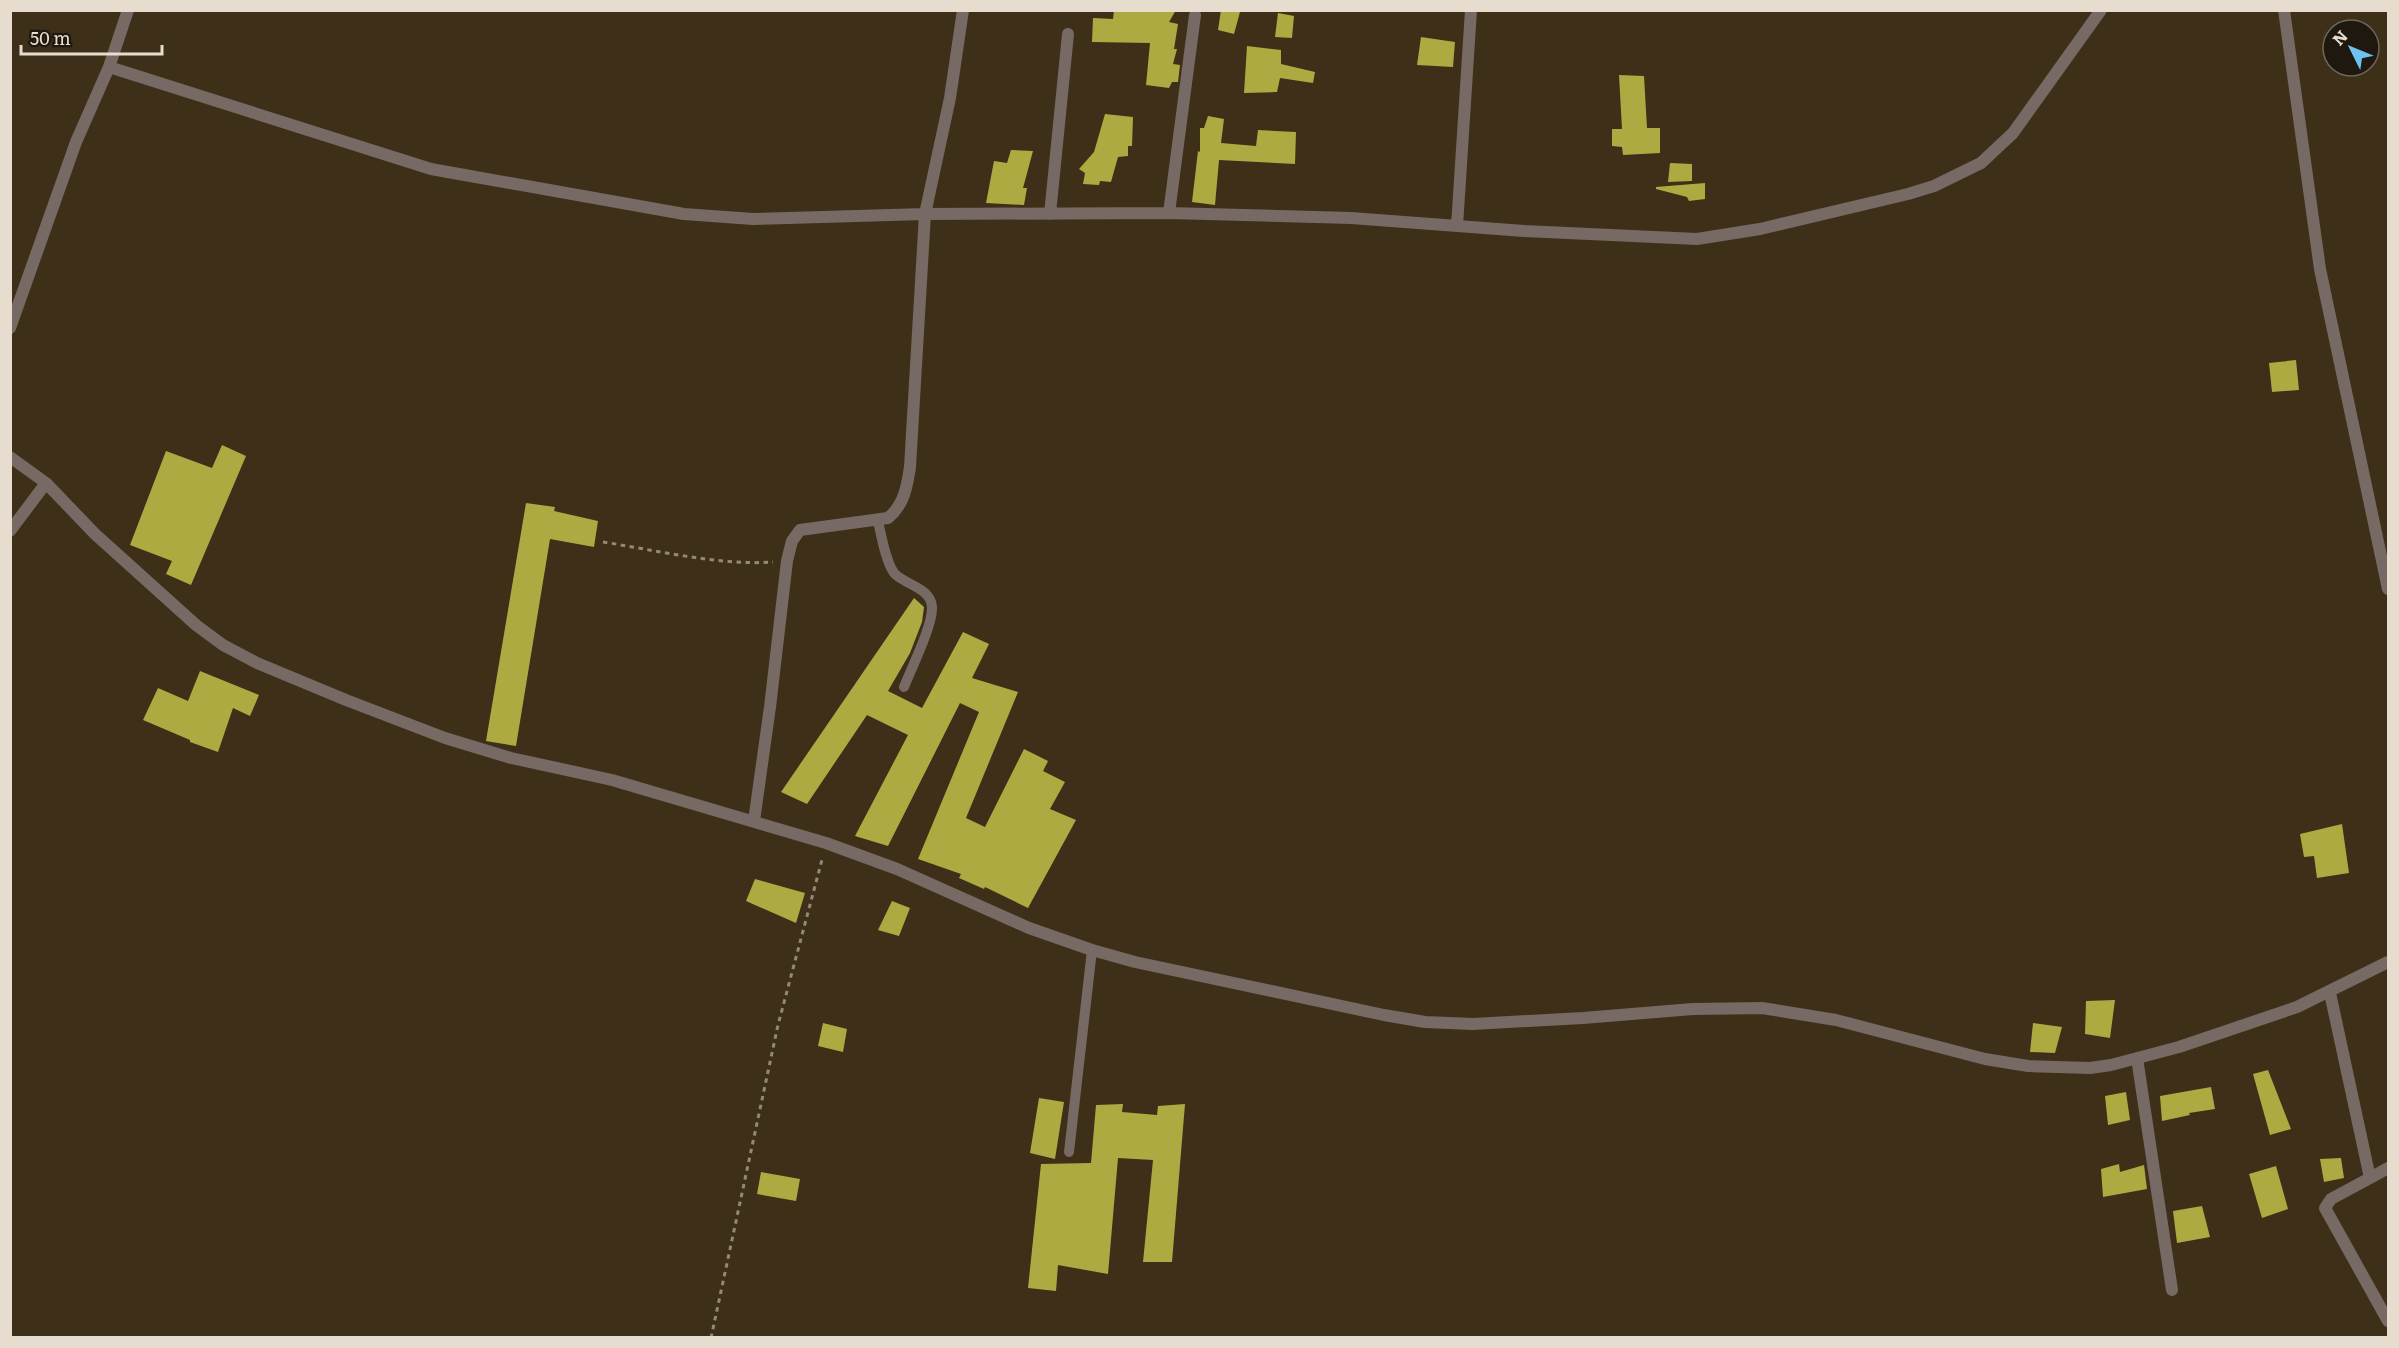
<svg xmlns="http://www.w3.org/2000/svg" width="2399" height="1348" font-family="Literata,serif">
<style>
.building{fill:#aeaa42}
.lines{fill:none;stroke-linecap:round;stroke-linejoin:round}
.path{stroke:#958976;stroke-width:3;stroke-dasharray:4.5 4.5;stroke-linecap:butt}
.lane{stroke:#776964;stroke-width:10}
.street{stroke:#776964;stroke-width:12}
</style>
<rect width="100%" height="100%" fill="#3e2f18"/>
<!-- building -->
<path class="building" d="M1114 10H1176L1169 22 1178 24 1174 49H1177L1173 64 1180 65 1178 82H1172L1169 88 1146 85 1150 43 1092 42 1093 18 1113 19Z
M1221 10 1240 12 1234 34 1218 30Z
M1278 13 1294 16 1292 38 1275 37Z
M1421 37 1455 42 1453 67 1417 65Z
M1247 46 1281 50V64L1315 72 1313 83 1280 78 1277 92 1244 93Z
M1619 75 1644 76 1647 128H1660V153L1623 155 1622 147 1612 146V129H1622Z
M1105 114 1133 117 1132 146H1128V156L1118 157 1111 182 1100 181 1099 185 1083 184 1085 173 1079 169 1094 152Z
M1208 116 1224 119 1221 143 1256 146 1258 130 1296 132 1295 164 1219 160 1215 205 1192 202 1198 151 1200 152V128H1204Z
M1011 150 1033 151 1023 188H1027L1024 205 986 203 994 161 1007 163Z
M1670 163 1692 164V181L1668 182Z
M1705 183V199L1689 201 1687 197 1656 189V187Z
M2296 360 2299 390 2272 392 2269 363Z
M222 445 246 456 191 585 166 574 172 561 130 545 166 451 212 468Z
M526 503 555 507 554 511 598 521 594 547 550 539 516 746 486 741Z
M914 598 924 607 922 622 910 653 888 691 922 708 963 632 989 644 972 678 1018 692 966 818 985 827 1024 749 1048 761 1043 771 1065 782 1050 809 1076 820 1028 908 985 887 984 889 959 878 961 874 918 859 979 712 960 703 888 846 855 836 908 735 867 715 807 804 781 792Z
M200 671 259 695 250 716 233 708 218 752 190 742V740L143 720 158 688 188 701Z
M2342 824 2349 873 2317 878 2314 856 2304 857 2300 834Z
M755 879 805 893 796 923 746 901Z
M892 901 910 908 899 936 878 930Z
M2115 1000 2110 1038 2085 1034 2086 1001Z
M823 1023 847 1029 843 1052 818 1046Z
M2033 1023 2062 1027 2055 1053 2030 1052Z
M2268 1070 2291 1129 2270 1135 2253 1074Z
M2211 1087 2215 1109 2189 1113 2190 1115 2162 1121 2160 1096Z
M2126 1092 2130 1120 2108 1125 2105 1096Z
M1039 1098 1064 1102 1055 1159 1030 1153Z
M1123 1104 1122 1112 1157 1115 1158 1106 1185 1104 1172 1262H1143L1153 1160 1118 1158 1108 1274 1058 1265 1056 1291 1028 1288 1041 1164 1091 1163 1096 1105Z
M2341 1158 2344 1178 2324 1182 2320 1159Z
M2119 1164 2120 1172 2144 1165 2147 1189 2103 1197 2101 1169Z
M2276 1166 2288 1209 2262 1218 2249 1174Z
M761 1172 800 1179 796 1201 757 1194Z
M2202 1206 2210 1237 2177 1243 2173 1211Z"/>
<g class="lines">
<!-- path -->
<path class="path" d="M603 542C655 550 721 566 773 562
M711 1338 778 1025 823 856"/>
<!-- lane -->
<path class="lane" d="M878 521C881 534 886 564 895 574 906 585 931 588 932 607 933 625 911 669 904 687
M1069 1152 1092 950"/>
<!-- street -->
<path class="street" d="M2284 10 2320 269 2388 589
M109 67 431 169 684 214 753 219 925 214 1169 213 1351 218 1524 231 1697 239 1760 229 1908 194 1934 186 1981 163 2013 133 2101 10
M1169 213 1195 15
M1050 214 1068 34
M1457 226 1471 10
M10 328 76 142 109 67 128 10
M10 457 46 483 95 534 196 625 223 645 257 663 346 700 445 738 511 758 612 780 826 843 897 869 1029 928 1092 950 1135 962 1384 1015 1425 1022 1473 1024 1583 1018 1693 1009 1762 1008 1836 1020 1985 1059 2028 1066 2090 1068 2111 1065 2179 1047 2297 1007 2388 962
M10 531 46 483
M754 821 770 707 787 561 792 541 800 530 888 518C904 505 907 487 910 467L925 214 950 98 963 10
M2330 993 2370 1178 2331 1199 2325 1208 2388 1321
M2137 1058 2172 1290
M2370 1178 2388 1168"/>
</g>
<!-- border -->
<rect width="2399" height="1348" fill="none" stroke="#e7ddcf" stroke-width="24"/>
<!-- north arrow -->
<g transform="translate(2351 48) rotate(313)"><circle r="28" fill="#1f180f" stroke="#6f675c" stroke-width="1.5"/>
<path d="M0-4.5L10 22L0 15L-10 22Z" fill="#6cc3f2"/>
<text y="-9" font-size="16" font-weight="bold" text-anchor="middle" fill="#e7ddcf">N</text>
</g>
<!-- scale -->
<path d="M21 45v9h141v-9" fill="none" stroke="#e7ddcf" stroke-width="3"/>
<text x="30" y="45" font-size="18" fill="#e7ddcf" stroke="#1f180f" stroke-width="4.5" paint-order="stroke">50 m</text>
</svg>
